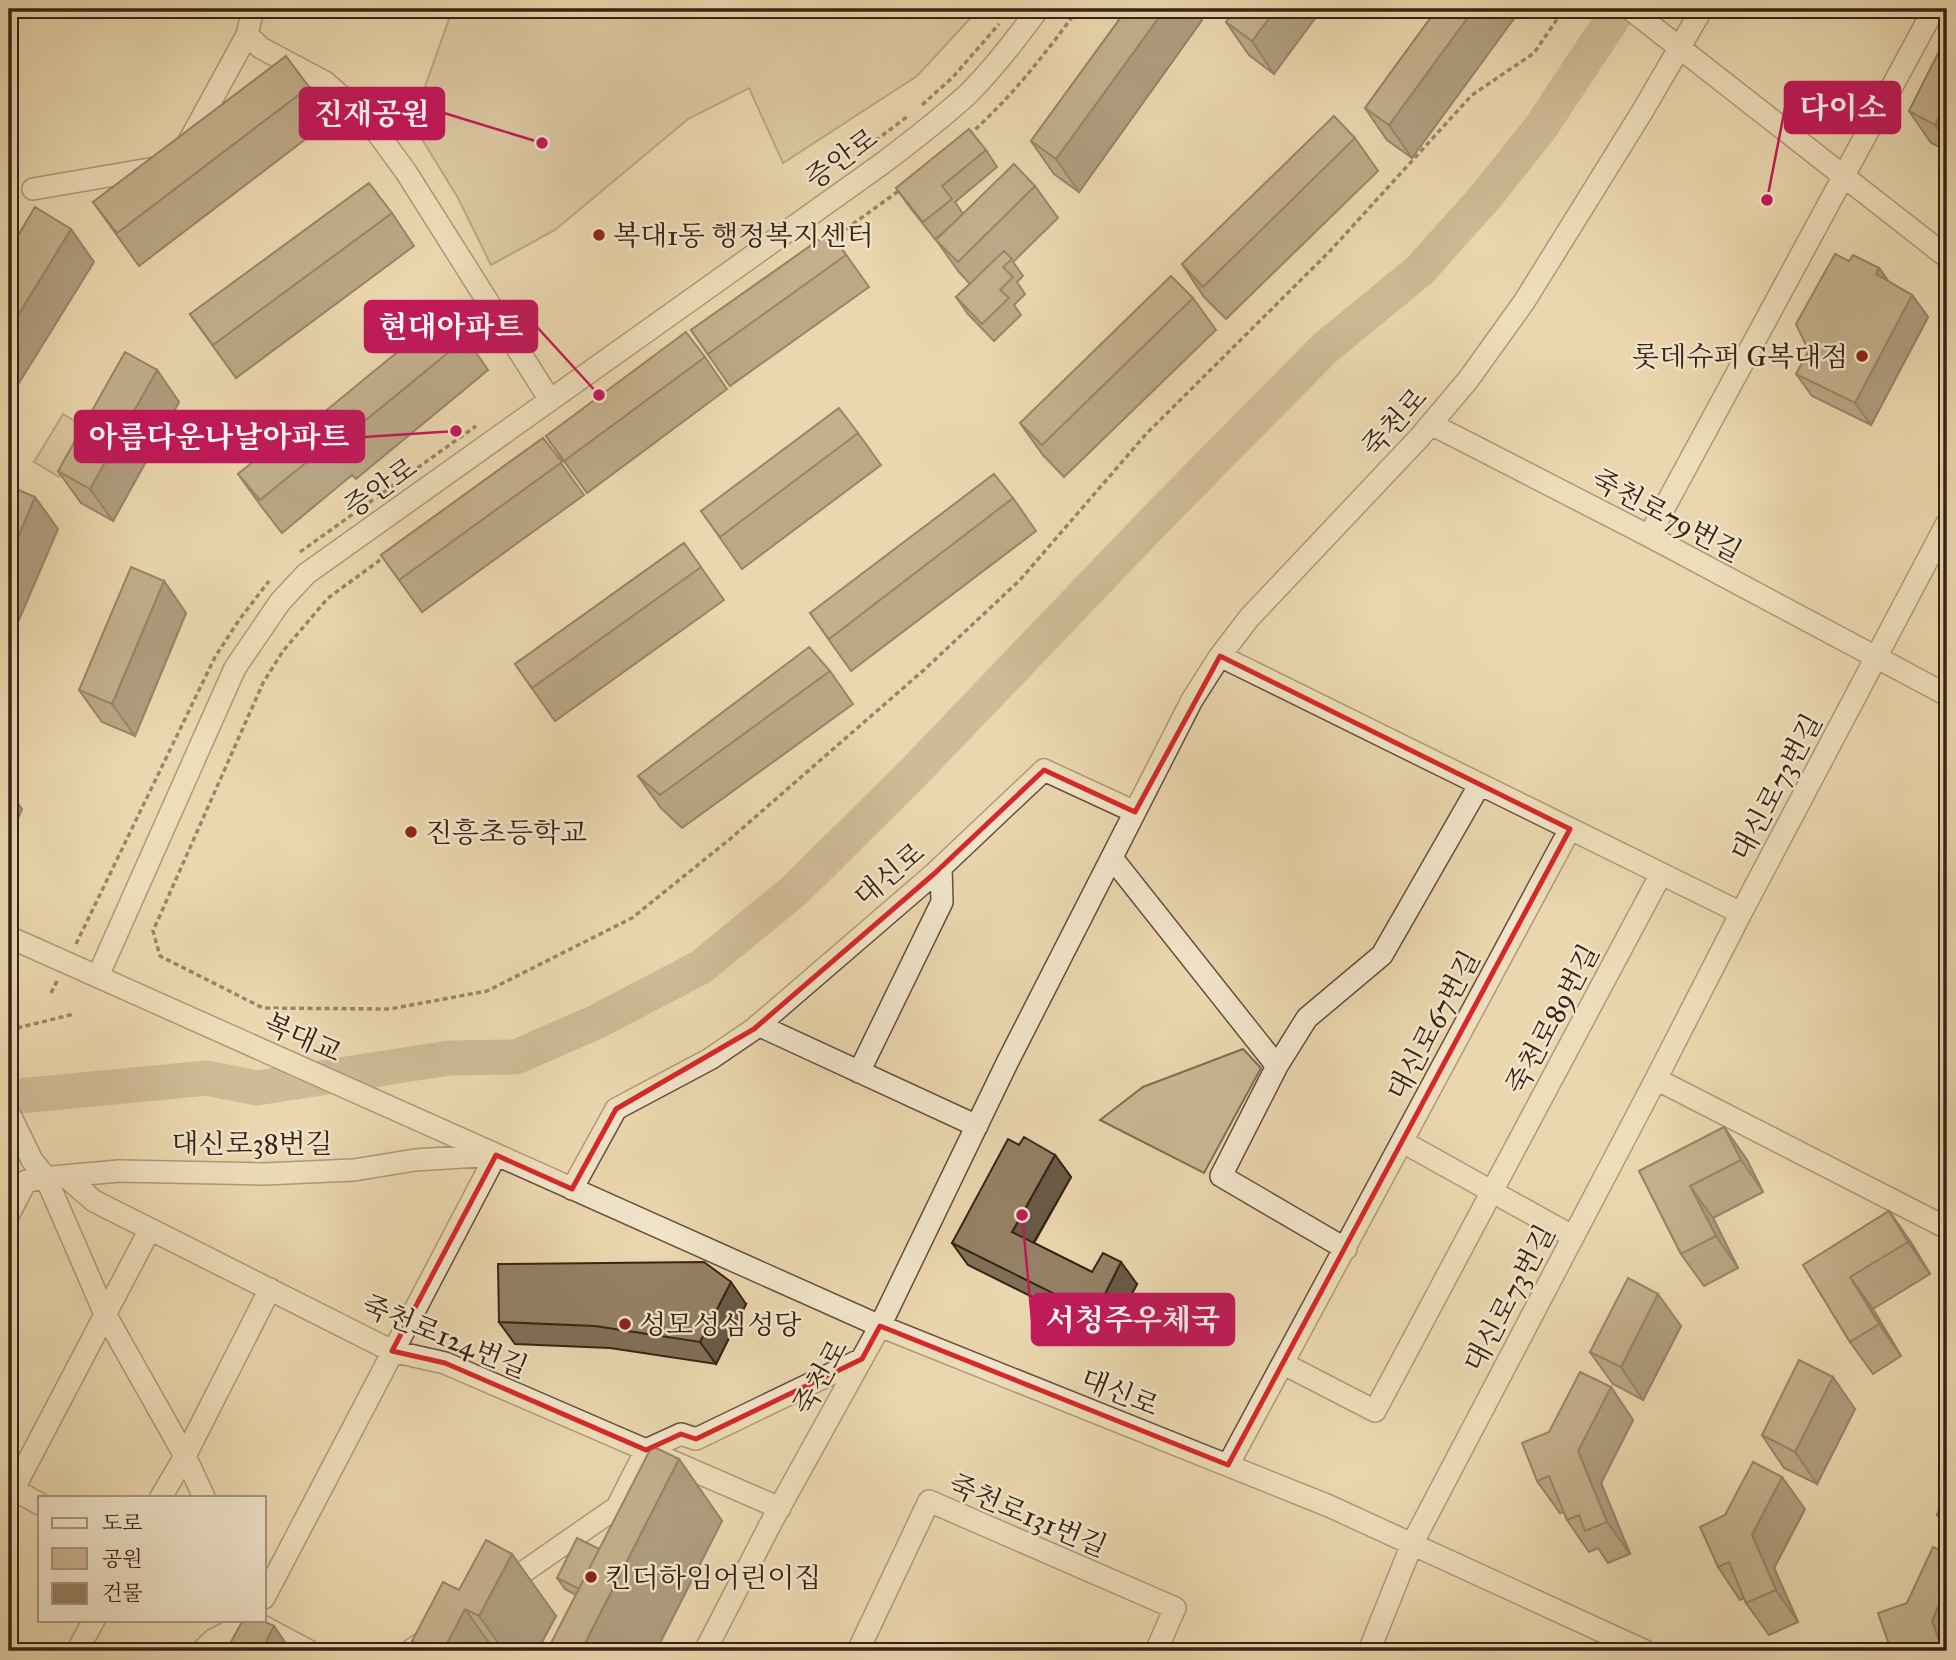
<svg xmlns="http://www.w3.org/2000/svg" width="1956" height="1660" font-family="'IM FELL Great Primer','Noto Serif KR',serif">
<style>
.green{fill:#ccb895;stroke:#826e55;stroke-width:2}
.lines{fill:none;stroke-linecap:round;stroke-linejoin:round}
.river{stroke:#ae9a7b;stroke-width:35}
.minor-casing{stroke:#64503c;stroke-width:24}
.path{stroke:#372315;stroke-width:3.5;stroke-dasharray:5 3.5;stroke-linecap:butt}
.minor{stroke:#f2e5cb;stroke-width:21}
.wall{fill:#806f57;stroke:#372315;stroke-width:2}
.shaded-wall{fill:#685a47;stroke:#372315;stroke-width:2}
.building{fill:#958165;stroke:#372315;stroke-width:2}
.marked{fill:none;stroke:#d62828;stroke-width:5;stroke-linejoin:round}
.poi-dot{fill:#8f2418;stroke:#f2e5cb;stroke-width:2.5}
.labels{text-anchor:middle;stroke-width:5;stroke-linejoin:round;paint-order:stroke}
.street-label{font-size:28px;fill:#372315;stroke:#f2e5cb}
.poi-label{font-size:28px;fill:#372315;stroke:#f2e5cb;text-anchor:start}
.leader{fill:none;stroke:#c2185b;stroke-width:2.5}
.callout-dot{fill:#c2185b;stroke:#f2e5cb;stroke-width:2.5}
.callout{fill:#c2185b;stroke:#c2185b;stroke-width:2.5}
.callout-label{font-size:30px;text-anchor:middle;font-weight:bold;fill:#fff}
</style>
<rect width="100%" height="100%" fill="#ebd7af"/>
<filter id="stains"><feTurbulence type="fractalNoise" baseFrequency=".00286" numOctaves="4"/><feColorMatrix values="0 0 0 0 .2 0 0 0 0 .09 0 0 0 0 .02 0 0 0 .5 -.17"/></filter>
<radialGradient id="worn" r=".72"><stop offset=".6" stop-color="#630" stop-opacity="0"/><stop offset="1" stop-color="#630" stop-opacity=".3"/></radialGradient>
<!-- green -->
<path class="green" d="M445 9H979L917 76 783 163 749 88 688 119 555 230 491 265 458 198 412 123 449 19Z
M63 414 96 434 68 462 59 477 34 462Z
M1243 1049 1261 1068 1204 1173 1100 1120 1143 1087Z"/>
<g class="lines">
<!-- river -->
<path class="river" d="M9 1097 207 1078 257 1088 449 1058 516 1057 596 1022 701 967 795 890 913 773 1162 513 1325 348 1420 270 1487 195 1541 127 1619 9"/>
<defs>
<path id="minor" d="M253 9 247 35 261 48 325 82 368 120 406 172 550 400
M1630 9 1947 257
M188 143 247 35
M33 189 161 167
M1431 424 1649 536 1947 695
M1649 536 1934 9
M1220 656 1741 913
M1112 858 1277 1066
M9 937 880 1326 1329 1506 1645 1651
M98 976 235 668 280 602 306 574 883 163C912 141 941 119 968 94 994 68 1017 38 1038 9
M758 1025 977 1126
M859 1072 942 902 941 867
M1656 1079 1947 1228
M9 1113 32 1160 46 1178 105 1314 185 1456 270 1289
M1403 1142 1572 1236
M65 1176 94 1201 392 1351 445 1363 780 1508
M9 1186 41 1178 119 1171 264 1174 354 1170 415 1160 494 1155
M572 1189 616 1109 710 1059 754 1029 935 873 1044 770 1135 812
M9 1214 26 1181
M1346 1249 1221 1176 1277 1066 1307 1018 1382 955 1480 784
M1284 1364 1375 1411 1661 874
M185 1456 204 1497
M1228 1465 1570 829
M9 1487 40 1504
M161 1497 185 1456
M9 1498 150 1229
M502 1587 617 1507 646 1450 681 1434 696 1439 862 1359
M264 1598 496 1155
M251 1620 309 1651
M77 1651 94 1620
M202 1651 213 1640 253 1620
M410 1651 438 1632
M705 1651 771 1523 880 1326 1007 1063 1192 700 1220 656 1249 618 1419 438 1468 380 1524 302 1642 112 1702 9
M858 1651 929 1501 1175 1608 1156 1651
M1369 1651 1412 1544 1656 1079 1741 913 1947 523"/>
</defs>
<!-- minor casing -->
<use href="#minor" class="minor-casing"/>
<!-- path -->
<path class="path" d="M922 105 953 77 999 24
M969 135C1011 98 1045 54 1078 9
M855 156 908 116
M832 239 900 190
M300 552 476 426
M387 555 328 598 283 651 263 683 153 931 160 956 263 1008 390 1009 487 991 632 918 730 839 925 669 1020 580 1147 433 1330 251 1472 95 1534 53 1564 9
M76 944 215 657 239 620 269 581
M51 993 58 979
M9 1030 74 1014"/>
<!-- minor -->
<use href="#minor" class="minor"/>
</g>
<!-- wall -->
<path class="wall" d="M1127 9H1194L1202 20 1079 192 1054 174 1031 141Z
M1236 9 1274 74 1249 55 1226 22Z
M1437 9 1412 158 1387 140 1365 108Z
M1947 36V151L1931 143 1909 111Z
M309 87 332 119 139 266 93 202Z
M1355 138 1378 171 1226 319 1204 297 1182 264Z
M986 150 997 167 955 202 963 214 1035 186 1058 218 1013 262 1023 276 1017 282 1025 294 1014 305 1021 315 994 341 968 314 956 297 970 284 959 272 936 240 952 225 935 239 908 205 896 188Z
M392 213 414 246 236 378 190 314Z
M830 232 869 287 730 386 691 330Z
M1849 261 1879 268 1889 282 1912 295 1928 317 1871 425 1812 396 1796 374 1809 350 1805 343Z
M1193 298 1216 330 1064 477 1043 455 1020 423Z
M466 338 488 370 356 479 352 475 282 533 261 506 238 474 311 423Z
M705 357 727 389 587 493 546 436Z
M157 370 179 402 113 521 81 503 58 471Z
M858 433 881 465 742 569 701 511Z
M543 438 584 495 422 612 381 555Z
M1013 498 1036 531 851 671 810 613Z
M684 543 724 600 555 721 515 664Z
M164 581 186 613 135 736 102 722 79 690Z
M830 671 853 704 682 828 661 808 638 776Z
M1724 1127 1747 1160 1763 1192 1713 1218 1738 1268 1704 1286 1681 1254 1639 1171Z
M1019 1145 1055 1155 1071 1177 1034 1243 1092 1272 1137 1284 1116 1324 1108 1321 1103 1332 968 1265 952 1243Z
M1889 1211 1912 1244 1930 1274 1873 1309 1901 1356 1873 1374 1850 1342 1803 1265Z
M746 1304 716 1364 610 1348 515 1344 499 1322Z
M1681 1326 1643 1400 1613 1384 1590 1352Z
M1611 1387 1633 1420 1601 1483 1630 1554 1608 1563 1598 1548 1589 1552 1567 1520 1564 1512 1560 1513 1537 1481 1549 1432Z
M1855 1409 1817 1484 1784 1468 1762 1435Z
M679 1459 722 1521 576 1595 565 1589 557 1578 599 1549Z
M1947 1495V1529L1937 1515Z
M1805 1509 1774 1568 1798 1622 1769 1635 1746 1603 1744 1598 1740 1600 1718 1567Z
M1947 1553V1651H1892L1891 1650 1907 1603Z
M459 1590 556 1616 537 1651H419L412 1641Z"/>
<!-- shaded-wall -->
<path class="shaded-wall" d="M1165 9H1194L1202 20 1079 192 1056 159Z
M1276 9H1322L1274 74 1252 41Z
M1474 9H1521L1412 158 1389 125Z
M1947 101V142L1935 125Z
M71 229 94 262 9 399V330Z
M1879 268 1894 290 1876 274Z
M1912 295 1928 317 1871 425 1855 403Z
M157 370 179 402 113 521 90 489Z
M35 497 58 529 9 643V558Z
M164 581 186 613 135 736 112 704Z
M9 790 22 809 10 837 9 836Z
M1724 1127 1747 1160 1763 1192 1741 1160Z
M1055 1155 1071 1177 1027 1254 1012 1232Z
M1690 1186 1713 1218 1738 1268 1716 1236Z
M1889 1211 1912 1244 1930 1274 1908 1242Z
M1121 1262 1137 1284 1116 1324 1101 1302Z
M1850 1277 1873 1309 1901 1356 1879 1324Z
M731 1282 746 1304 716 1364 700 1342Z
M1658 1294 1681 1326 1643 1400 1621 1367Z
M1092 1299 1108 1321 1103 1332 1087 1310Z
M1833 1377 1855 1409 1817 1484 1795 1452Z
M1611 1387 1633 1420 1601 1483 1630 1554 1607 1522 1578 1451Z
M679 1459 722 1521 656 1651H581Z
M1782 1477 1805 1509 1774 1568 1798 1622 1776 1590 1752 1535Z
M512 1554 556 1616 537 1651H504L479 1616Z
M1943 1595 1947 1601V1651H1943L1932 1621Z
M465 1609 495 1651H443Z
M274 1626 291 1651H261Z"/>
<!-- building -->
<path class="building" d="M1127 9H1165L1056 159 1031 141Z
M1236 9H1276L1252 41 1226 22Z
M1437 9H1474L1389 125 1365 108Z
M1947 36V101L1935 125 1909 111Z
M286 56 309 87 117 233 93 202Z
M1334 116 1355 138 1203 287 1182 264Z
M969 129 986 150 942 186 952 199 923 222 896 188Z
M1014 164 1035 186 958 262 936 240Z
M369 183 392 213 213 345 190 314Z
M35 207 71 229 9 330V251Z
M830 232 846 255 708 354 691 330Z
M1004 251 1012 259 1003 267 1013 277 1000 290 1009 298 982 324 956 297Z
M1835 254 1849 261 1853 255 1879 268 1876 274 1912 295 1855 403 1796 374 1811 347 1805 343 1796 324Z
M1171 276 1193 298 1042 445 1020 423Z
M445 313 466 338 333 447 330 443 260 500 238 474 306 418 311 423Z
M686 332 705 357 564 461 546 436Z
M125 352 157 370 90 489 58 471Z
M839 408 858 433 720 537 701 511Z
M543 438 562 462 399 580 381 555Z
M994 474 1013 498 829 639 810 613Z
M9 486 35 497 9 558Z
M684 543 701 567 532 688 515 664Z
M131 567 164 581 112 704 79 690Z
M809 647 830 671 660 795 638 776Z
M1724 1127 1741 1160 1690 1186 1716 1236 1681 1254 1639 1171Z
M1024 1137 1055 1155 1012 1232 1092 1272 1103 1253 1121 1262 1101 1302 1092 1299 1087 1310 952 1243 1008 1139 1019 1145Z
M1889 1211 1908 1242 1850 1277 1879 1324 1850 1342 1803 1265Z
M704 1262 731 1282 700 1342 595 1326 499 1322 498 1264Z
M1628 1278 1658 1294 1621 1367 1590 1352Z
M1799 1360 1833 1377 1795 1452 1762 1435Z
M1580 1372 1611 1387 1578 1451 1607 1522 1585 1531 1579 1515 1567 1520 1549 1476 1537 1481 1522 1443 1549 1432Z
M652 1446 679 1459 581 1651H547Z
M1753 1462 1782 1477 1752 1535 1776 1590 1746 1603 1729 1562 1718 1567 1700 1527 1725 1515Z
M1947 1495V1520L1937 1515Z
M577 1538 599 1549 579 1589 557 1578Z
M486 1540 512 1554 479 1616 465 1609 443 1651H431L412 1641 443 1582 459 1590Z
M1933 1547 1947 1553V1597L1943 1595 1932 1621 1943 1651H1908L1905 1645 1891 1650 1878 1613 1907 1603Z
M243 1620H261L274 1626 261 1651H226Z"/>
<!-- marked area -->
<path d="M0 0H1956V1660H0ZM1220 656 1570 829 1228 1465 880 1326 862 1359 696 1439 681 1434 646 1450 445 1363 392 1351 496 1155 572 1189 616 1109 754 1029 935 873 1044 770 1135 812Z" fill="#ebd7af" fill-opacity=".55" fill-rule="evenodd"/>
<path class="marked" d="M1220 656 1570 829 1228 1465 880 1326 862 1359 696 1439 681 1434 646 1450 445 1363 392 1351 496 1155 572 1189 616 1109 754 1029 935 873 1044 770 1135 812Z"/>
<!-- markers -->
<g class="poi-dot">
<circle cx="599" cy="235" r="7"/>
<circle cx="1862" cy="356" r="7"/>
<circle cx="411" cy="832" r="7"/>
<circle cx="625" cy="1324" r="7"/>
<circle cx="591" cy="1577" r="7"/>
</g>
<g class="labels">
<!-- street labels -->
<g class="street-label">
<text transform="translate(841 158) rotate(-36)" y="10">증안로</text>
<text transform="translate(1394 422) rotate(-48)" y="10">죽천로</text>
<text transform="translate(380 487) rotate(-35)" y="10">증안로</text>
<text transform="translate(1667 515) rotate(28)" y="10">죽천로79번길</text>
<text transform="translate(1776 787) rotate(-62)" y="10">대신로73번길</text>
<text transform="translate(889 874) rotate(-40)" y="10">대신로</text>
<text transform="translate(1552 1019) rotate(-62)" y="10">죽천로89번길</text>
<text transform="translate(1433 1025) rotate(-62)" y="10">대신로67번길</text>
<text transform="translate(303 1037) rotate(24)" y="10">복대교</text>
<text x="252" y="1153">대신로38번길</text>
<text transform="translate(1509 1298) rotate(-62)" y="10">대신로73번길</text>
<text transform="translate(445 1336) rotate(22)" y="10">죽천로124번길</text>
<text transform="translate(820 1377) rotate(-61)" y="10">죽천로</text>
<text transform="translate(1120 1392) rotate(22)" y="10">대신로</text>
<text transform="translate(1028 1515) rotate(23)" y="10">죽천로131번길</text>
</g>
<!-- poi labels -->
<g class="poi-label">
<text x="613" y="245">복대1동 행정복지센터</text>
<text x="1848" y="366" text-anchor="end">롯데슈퍼 G복대점</text>
<text x="425" y="842">진흥초등학교</text>
<text x="639" y="1334">성모성심성당</text>
<text x="605" y="1587">킨더하임어린이집</text>
</g>
</g>
<!-- callouts -->
<path class="leader" d="M1767 200L1785 108M542 143L444 113M599 395L537 327M456 431L364 437M1022 1215L1032 1320"/>
<g class="callout-dot">
<circle cx="1767" cy="200" r="7"/>
<circle cx="542" cy="143" r="7"/>
<circle cx="599" cy="395" r="7"/>
<circle cx="456" cy="431" r="7"/>
<circle cx="1022" cy="1215" r="7"/>
</g>
<g class="callout">
<rect x="1785" y="82" width="115" height="51" rx="7"/>
<rect x="300" y="88" width="144" height="51" rx="7"/>
<rect x="365" y="301" width="172" height="51" rx="7"/>
<rect x="75" y="411" width="289" height="51" rx="7"/>
<rect x="1032" y="1294" width="202" height="51" rx="7"/>
</g>
<g class="callout-label">
<text x="1843" y="118">다이소</text>
<text x="372" y="124">진재공원</text>
<text x="451" y="337">현대아파트</text>
<text x="219" y="447">아름다운나날아파트</text>
<text x="1133" y="1330">서청주우체국</text>
</g>
<!-- margin -->
<rect width="1956" height="1660" fill="none" stroke="#ebd7af" stroke-width="35"/>
<rect x="10" y="10" width="1935" height="1639" fill="none" stroke="#372315" stroke-width="3.5"/>
<rect x="18" y="18" width="1921" height="1625" fill="none" stroke="#372315" stroke-width="2"/>
<!-- legend -->
<rect x="38" y="1496" width="228" height="126" fill="#f2e5cb" stroke="#a79782" stroke-width="2"/>
<rect x="52" y="1518" width="35" height="10" fill="#f2e5cb" stroke="#a79782" stroke-width="2"/>
<text x="102" y="1530" font-size="21" fill="#372315">도로</text>
<rect x="52" y="1548" width="35" height="21" fill="#ccb895" stroke="#a79782" stroke-width="2"/>
<text x="102" y="1566" font-size="21" fill="#372315">공원</text>
<rect x="52" y="1583" width="35" height="21" fill="#958165" stroke="#a79782" stroke-width="2"/>
<text x="102" y="1600" font-size="21" fill="#372315">건물</text>
<rect width="100%" height="100%" filter="url(#stains)"/>
<rect width="100%" height="100%" fill="url(#worn)"/>
</svg>
